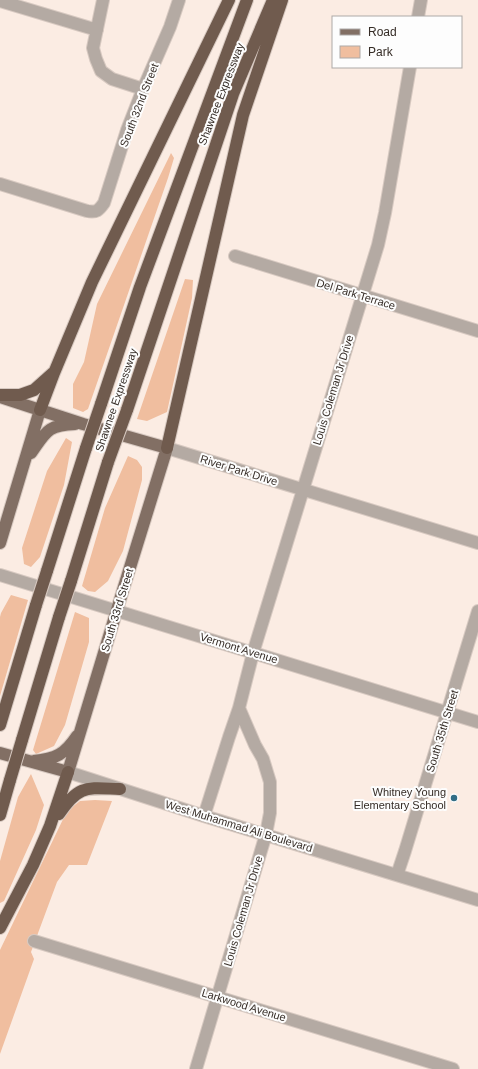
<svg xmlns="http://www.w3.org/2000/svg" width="478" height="1069" font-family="Arial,sans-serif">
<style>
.green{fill:#f0be9f}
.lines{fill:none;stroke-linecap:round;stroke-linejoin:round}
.minor-casing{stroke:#d7c9c1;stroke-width:14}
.major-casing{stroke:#d7c9c1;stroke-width:14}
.highway-casing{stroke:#d7c9c1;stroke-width:14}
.minor{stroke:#b4aaa3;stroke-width:12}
.major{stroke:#826f64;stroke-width:12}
.highway{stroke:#705b4e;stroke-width:12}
.highway-bridge-casing{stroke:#d7c9c1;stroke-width:14;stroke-linecap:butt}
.highway-bridge{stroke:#705b4e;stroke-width:12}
.poi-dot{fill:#326d85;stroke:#fdfdfd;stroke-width:1.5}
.labels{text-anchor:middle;stroke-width:4;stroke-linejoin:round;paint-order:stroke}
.street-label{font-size:11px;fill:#352c26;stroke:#fdfdfd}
.poi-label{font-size:11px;fill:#352c26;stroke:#fdfdfd;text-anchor:end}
</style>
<rect width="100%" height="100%" fill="#fbece3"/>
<!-- green -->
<path class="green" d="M171 153 174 158 168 178 88 409 83 412 73 408V384L84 362 97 304Z
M185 279 193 280 192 298 167 412 147 421 137 419Z
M66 438 72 442 64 485 40 557 31 567 24 564 22 548 47 471Z
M128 456 137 460 142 467V480L123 551 108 581 95 592 88 591 82 586 105 508Z
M11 595 28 600 0 696V617L1 613Z
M75 612 89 618V642L65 725 54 746 36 754 33 750Z
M31 774 44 805 36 830 4 901 0 903V861L18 797Z
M95 800 112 801 87 865H69L57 882 31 952 34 959 0 1054V950L67 811 80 801Z"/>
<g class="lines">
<defs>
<path id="minor" d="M103 0 93 48 96 59 101 71 112 79 143 89
M0 1 97 30
M418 17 421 0
M0 184 87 211C97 213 99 210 104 203L127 130 143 89 170 27 179 0
M235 256 478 331
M167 448 478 543
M0 575 478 722
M68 772 204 816 478 900
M204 816 229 737 239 708
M397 875 405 851 478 611
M34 941 453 1069
M196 1069 266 834 270 813V782L263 759 255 745 239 708 253 653 378 245 385 213 410 67"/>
<path id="major" d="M0 397 83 424 167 448 123 590 68 772 0 753
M31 453C46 432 47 425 75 424
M0 543 40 410
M34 761C56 759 65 754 77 736"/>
<path id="highway" d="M0 395H20L34 390 53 373
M101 404 140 287 247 0
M40 410 54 373 92 282 229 0
M127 410 233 94 273 0
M167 448 243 115 282 0
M47 571 86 448
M71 581 108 462
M0 725 36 605
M22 740 59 617
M59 814C79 784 87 788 120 789
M0 815 10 780
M0 928 33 865 50 826 68 772"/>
</defs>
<!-- minor casing -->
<use href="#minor" class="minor-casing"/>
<!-- major casing -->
<use href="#major" class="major-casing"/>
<!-- highway casing -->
<use href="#highway" class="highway-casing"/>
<!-- minor -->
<use href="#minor" class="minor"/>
<!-- major -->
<use href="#major" class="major"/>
<!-- highway -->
<use href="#highway" class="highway"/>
<defs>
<path id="highway-bridge" d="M86 448 101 404
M108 462 127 410
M36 605 47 571
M59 617 71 581
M10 780 22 740"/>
</defs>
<!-- highway-bridge casing -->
<use href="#highway-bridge" class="highway-bridge-casing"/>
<!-- highway-bridge -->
<use href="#highway-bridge" class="highway-bridge"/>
</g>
<!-- markers -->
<circle class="poi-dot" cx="454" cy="798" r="4"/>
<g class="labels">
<!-- street labels -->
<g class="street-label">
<text transform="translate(221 94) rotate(-69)" y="4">Shawnee Expressway</text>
<text transform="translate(139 105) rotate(-69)" y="4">South 32nd Street</text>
<text transform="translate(356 294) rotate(17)" y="4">Del Park Terrace</text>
<text transform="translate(333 390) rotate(-73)" y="4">Louis Coleman Jr Drive</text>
<text transform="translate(116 400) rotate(-71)" y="4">Shawnee Expressway</text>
<text transform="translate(239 470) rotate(17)" y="4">River Park Drive</text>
<text transform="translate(117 610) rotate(-73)" y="4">South 33rd Street</text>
<text transform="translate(239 648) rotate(17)" y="4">Vermont Avenue</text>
<text transform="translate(442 731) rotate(-73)" y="4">South 35th Street</text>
<text transform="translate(239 826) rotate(17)" y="4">West Muhammad Ali Boulevard</text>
<text transform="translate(243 911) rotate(-74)" y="4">Louis Coleman Jr Drive</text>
<text transform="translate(244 1005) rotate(17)" y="4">Larkwood Avenue</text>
</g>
<!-- poi labels -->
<g class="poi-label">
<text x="446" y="796">Whitney Young<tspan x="446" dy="13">Elementary School</tspan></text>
</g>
</g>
<!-- legend -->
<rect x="332" y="16" width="130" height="52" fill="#fdfdfd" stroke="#ada9a7"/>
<rect x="340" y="29" width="20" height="6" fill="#826f64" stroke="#ada9a7"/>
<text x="368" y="36" font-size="12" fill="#352c26">Road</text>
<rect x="340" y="46" width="20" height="12" fill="#f0be9f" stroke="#ada9a7"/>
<text x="368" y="56" font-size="12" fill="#352c26">Park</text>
</svg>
